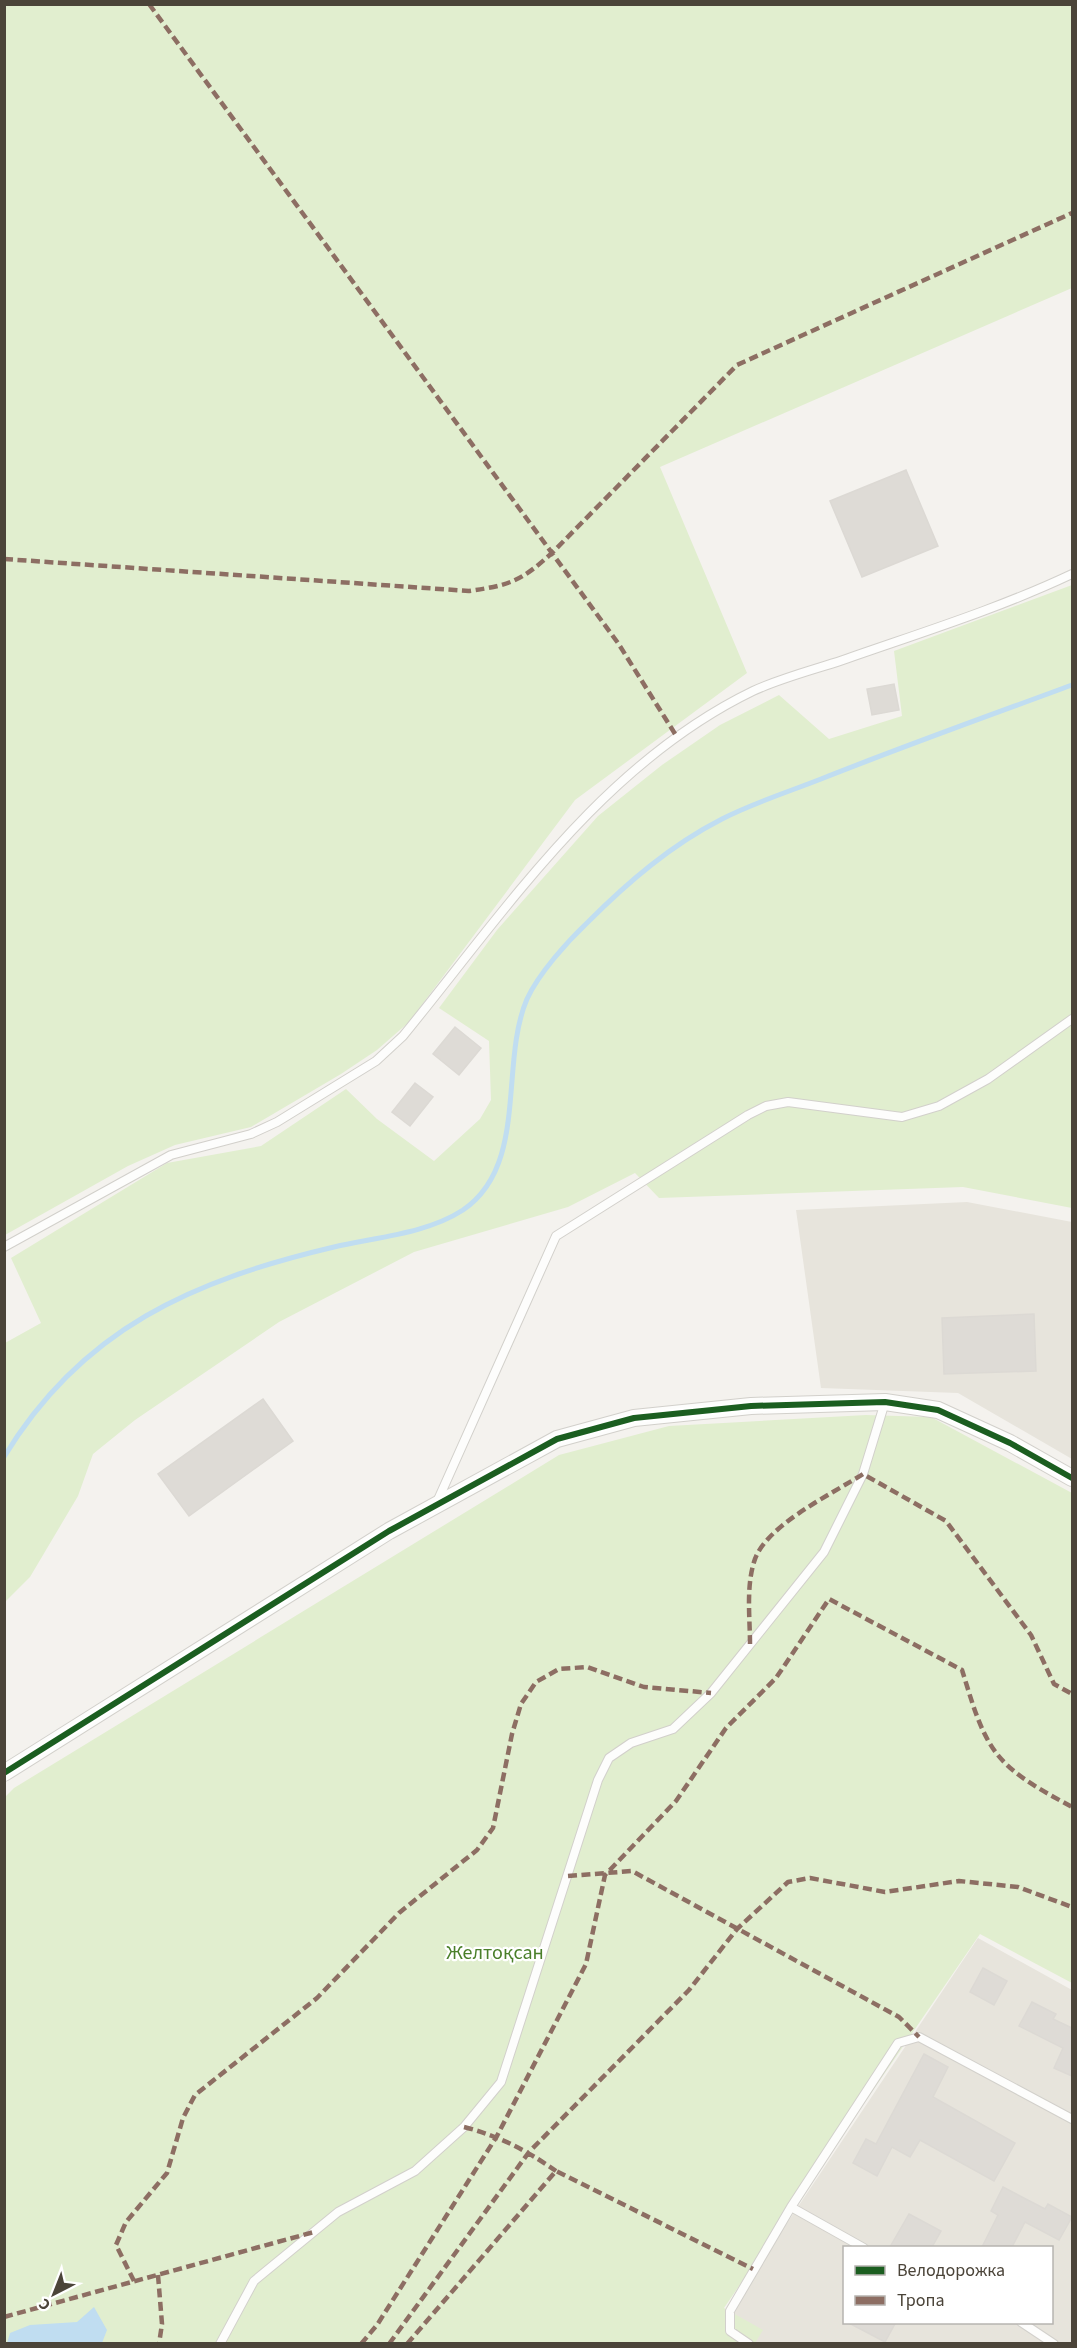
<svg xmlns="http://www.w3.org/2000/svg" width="1077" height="2348" font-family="'Source Sans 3',sans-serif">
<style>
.residential{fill:#e7e4dc;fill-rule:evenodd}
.green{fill:#e1eecf}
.water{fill:#c0ddf1}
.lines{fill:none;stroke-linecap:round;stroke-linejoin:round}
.stream{stroke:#c0ddf1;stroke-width:5}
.building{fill:#dedbd6;stroke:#dcd9d4;stroke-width:1.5}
.service-casing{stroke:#d2d0cb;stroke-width:10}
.minor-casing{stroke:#d2d0cb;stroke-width:18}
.service{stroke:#fdfdfc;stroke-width:8}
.minor{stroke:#fdfdfc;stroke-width:16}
.quiet{stroke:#8d6e63;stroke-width:4.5;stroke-dasharray:9 4.5;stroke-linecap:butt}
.cycleway-casing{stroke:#fff;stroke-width:10}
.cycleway{stroke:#1b5e20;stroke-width:6}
.labels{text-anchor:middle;stroke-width:4.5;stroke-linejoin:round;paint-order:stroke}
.park-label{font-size:20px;fill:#4a7f2a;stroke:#fff}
</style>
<rect width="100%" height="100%" fill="#f4f2ee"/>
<!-- residential -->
<path class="residential" d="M967 1202 1072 1222V1459L958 1393 821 1388 796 1210Z
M978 1938 1072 1990V2343L706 2344ZM844 2248H1052V2322H844Z"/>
<!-- green -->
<path class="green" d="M5 5H1072V288L660 467 747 673 575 800 409 1022 377 1050 341 1074 251 1127 175 1145 128 1166 5 1235Z
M1072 585V1208L963 1187 659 1198 635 1173 568 1207 414 1252 279 1322 135 1420 93 1454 78 1496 30 1577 5 1602V1343L41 1323 11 1258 167 1163 261 1146 346 1089 377 1119 434 1161 480 1119 491 1100 489 1041 439 1008 497 930 598 816 662 765 720 725 779 695 829 739 902 716 894 651Z
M866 1415 931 1417 1072 1493V1983L980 1934 724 2308 763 2330 755 2343H5L4 1798 14 1788 559 1455 669 1426Z"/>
<!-- water -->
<path class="water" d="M94 2307 107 2330 102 2343H7L10 2333 30 2325 77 2322Z"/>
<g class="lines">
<!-- stream -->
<path class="stream" d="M4 1457C82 1328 194 1280 334 1247 376 1237 426 1234 463 1210 529 1165 499 1064 527 999 539 973 567 942 588 922 628 882 671 845 722 819 753 803 788 792 821 779 904 746 988 716 1072 685"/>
</g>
<!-- building -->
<path class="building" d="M906 470 938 546 862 577 830 501Z
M894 684 899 710 872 715 867 689Z
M455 1027 481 1048 459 1075 433 1054Z
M415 1083 433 1097 410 1126 392 1112Z
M1034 1314 1036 1371 944 1374 942 1318Z
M263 1399 293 1441 189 1516 158 1474Z
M983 1968 1007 1981 994 2005 970 1992Z
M1032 2002 1056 2014 1053 2019 1072 2028V2076L1054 2068 1063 2048 1019 2026Z
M924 2054 948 2067 933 2097 1015 2143 994 2181 920 2140 910 2157 892 2147 877 2176 853 2163 866 2139 876 2144Z
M1003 2187 1045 2209 1048 2204 1072 2217 1059 2240 1025 2222 1012 2247H982L998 2215 991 2211Z
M909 2214 941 2231 932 2247H890Z
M847 2322H896L885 2342Z"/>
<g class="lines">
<defs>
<path id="service" d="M4 1247 171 1155 251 1134 277 1122 376 1061 403 1036C506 910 602 764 753 691 781 678 813 670 843 660 920 633 998 609 1072 574
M437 1502 556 1236 748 1115 766 1106 788 1102 902 1117 939 1106 988 1079 1072 1019
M864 2248 791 2207 898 2043 919 2037 1072 2119
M1021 2322 1054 2344
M220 2344 254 2281 338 2212 415 2171 464 2127 501 2082 598 1780 609 1758 631 1743 673 1729 711 1693 824 1552 863 1474 885 1402
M749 2344 730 2331V2311L791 2207"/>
<path id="minor" d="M4 1773 389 1531 557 1439 634 1418 751 1406 885 1402 938 1410 1010 1443 1072 1478"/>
</defs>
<!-- service casing -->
<use href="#service" class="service-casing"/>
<!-- minor casing -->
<use href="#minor" class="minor-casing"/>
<!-- service -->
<use href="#service" class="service"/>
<!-- minor -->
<use href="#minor" class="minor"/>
<!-- quiet -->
<path class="quiet" d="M149 4 618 643 677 737
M4 559 469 591C511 585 521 581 552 553L737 365 1072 213
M750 1644C750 1618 746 1588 754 1562 764 1526 832 1494 863 1474L946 1521 1031 1635 1054 1684 1072 1694
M568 1876 632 1871 899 2017 919 2037
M464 2127C499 2136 526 2150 556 2171
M158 2275 162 2324 159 2344
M134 2281 116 2245 126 2222 167 2173 183 2118 195 2095 317 1998 399 1913 477 1850 493 1828 512 1734 521 1704 536 1682 559 1669 587 1667 644 1687 711 1693
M4 2317 314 2232
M361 2344 377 2325 497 2136 586 1964 605 1875 676 1801 726 1728 776 1678 829 1599 962 1670C971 1698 979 1731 997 1754 1016 1778 1047 1793 1072 1807
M389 2344 529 2152 689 1990 737 1929 788 1882 810 1878 885 1892 959 1881 1018 1887 1072 1907
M407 2344 556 2171 753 2269"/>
<defs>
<path id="cycleway" d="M4 1773 389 1531 557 1439 634 1418 751 1406 885 1402 938 1410 1010 1443 1072 1478"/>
</defs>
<!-- cycleway casing -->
<use href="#cycleway" class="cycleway-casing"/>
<!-- cycleway -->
<use href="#cycleway" class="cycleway"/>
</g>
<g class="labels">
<!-- park labels -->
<g class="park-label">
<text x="495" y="1959">Желтоқсан</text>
</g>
</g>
<!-- border -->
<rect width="1077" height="2348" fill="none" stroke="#4b4439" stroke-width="12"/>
<!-- legend -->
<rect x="843" y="2246" width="210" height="78" fill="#ffffff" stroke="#b7b4b0" stroke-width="1.5"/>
<rect x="855" y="2266" width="30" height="9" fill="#1b5e20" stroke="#b7b4b0" stroke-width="1.5"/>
<text x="897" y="2276" font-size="18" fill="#4b4439">Велодорожка</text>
<rect x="855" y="2296" width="30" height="9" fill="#8d6e63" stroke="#b7b4b0" stroke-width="1.5"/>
<text x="897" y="2306" font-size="18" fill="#4b4439">Тропа</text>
<!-- north arrow -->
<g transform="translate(54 2294) rotate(222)" stroke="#ffffff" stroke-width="4.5" paint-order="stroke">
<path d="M0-4.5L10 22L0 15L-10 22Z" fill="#4b4439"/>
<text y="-9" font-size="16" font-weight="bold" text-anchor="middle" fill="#4b4439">С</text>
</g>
</svg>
